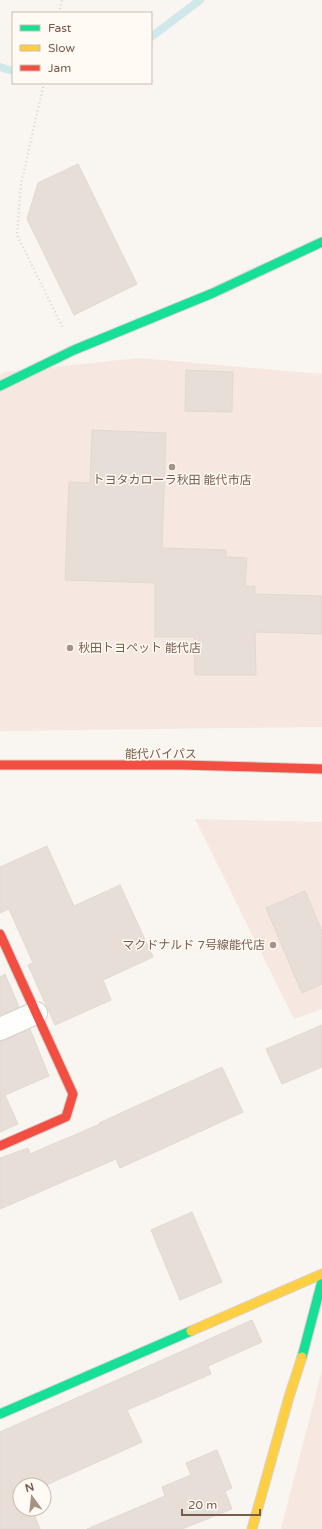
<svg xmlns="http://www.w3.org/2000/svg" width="322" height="1529" font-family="'Varela Round','Noto Sans JP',sans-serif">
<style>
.commercial{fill:#f6e8e1}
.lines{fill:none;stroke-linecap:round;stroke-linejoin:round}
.stream{stroke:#d0e8ea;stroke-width:8}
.building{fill:#e6ded7;stroke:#e2d8d2}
.street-casing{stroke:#d7d1cb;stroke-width:24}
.fast-casing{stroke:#d9d2cb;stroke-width:11}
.slow-casing{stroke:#d9d2cb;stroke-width:11}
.jam-casing{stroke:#d9d2cb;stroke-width:11}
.path{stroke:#dcd5d0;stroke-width:2.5;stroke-dasharray:1 3;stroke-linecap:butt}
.street{stroke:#fefefd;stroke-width:22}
.fast{stroke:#16e098;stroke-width:9}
.slow{stroke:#ffcf43;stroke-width:9}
.jam{stroke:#f24e42;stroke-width:9}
.poi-dot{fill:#a69286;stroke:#fffaf3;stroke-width:1.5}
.labels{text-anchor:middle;stroke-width:3;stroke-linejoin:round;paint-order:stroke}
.poi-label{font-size:12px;fill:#7a5c4d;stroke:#fffaf3}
.street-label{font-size:12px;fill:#7a5c4d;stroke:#fffaf3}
</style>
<rect width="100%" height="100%" fill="#f9f5f0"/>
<!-- commercial -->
<path class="commercial" d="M139 358 322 374V727L0 731V375L5 372Z
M195 819 322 822V1009L294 1019Z
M322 1370V1529H281Z"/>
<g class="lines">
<!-- stream -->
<path class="stream" d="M151 37 200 0
M0 67 13 71"/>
</g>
<!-- building -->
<path class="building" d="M78 164 137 284 74 315 27 219 38 183Z
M186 370 233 372 232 412 185 411Z
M92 430 166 433 162 548 226 550V557L247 558 245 586H255V594L322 596V634L255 632 256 675H195L194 637H155V583L65 580 69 482 90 483Z
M47 846 74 906 120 885 153 957 103 980 111 1000 55 1025 28 965 33 963 9 909 0 913V867Z
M305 891 322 931V984L302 993 266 908Z
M5 974 19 1007 0 1015V977Z
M322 1025V1067L282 1084 266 1049Z
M30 1029 49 1076 5 1095 18 1124 0 1132V1041L5 1040Z
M222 1067 243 1112 120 1168 116 1159 0 1209V1158L28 1148 30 1154 100 1124 99 1123Z
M192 1212 222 1282 180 1300 151 1230Z
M252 1320 262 1342 208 1366 211 1374 127 1410 142 1442 44 1486 20 1485V1509H32L40 1529H0V1432Z
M217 1450 232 1488 225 1491 232 1509 182 1529H87L165 1496 162 1487 191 1475 186 1463Z"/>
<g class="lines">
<defs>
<path id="street" d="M0 1029 36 1013"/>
<path id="fast" d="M0 386 74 350 213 293 322 242
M302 1357 322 1281
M0 1414 191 1331"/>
<path id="slow" d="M191 1331 322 1274
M252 1529 289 1397 302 1357"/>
<path id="jam" d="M0 765H182L322 769
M0 934 73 1094 66 1117 0 1146"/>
</defs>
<!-- street casing -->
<use href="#street" class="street-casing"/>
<!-- fast casing -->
<use href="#fast" class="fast-casing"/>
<!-- slow casing -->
<use href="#slow" class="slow-casing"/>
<!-- jam casing -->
<use href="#jam" class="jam-casing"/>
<!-- path -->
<path class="path" d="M59 13 62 0
M44 83 21 184 17 235 63 328"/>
<!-- street -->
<use href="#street" class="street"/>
<!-- fast -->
<use href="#fast" class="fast"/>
<!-- slow -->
<use href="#slow" class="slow"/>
<!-- jam -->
<use href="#jam" class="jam"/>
</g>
<!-- markers -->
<g class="poi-dot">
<circle cx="172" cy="467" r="4"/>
<circle cx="70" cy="648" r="4"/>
<circle cx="273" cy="945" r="4"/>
</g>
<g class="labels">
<!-- poi labels -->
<g class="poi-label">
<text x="172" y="484">トヨタカローラ秋田 能代市店</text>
<text x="78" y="652" text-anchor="start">秋田トヨペット 能代店</text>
<text x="265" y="949" text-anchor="end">マクドナルド 7号線能代店</text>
</g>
<!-- street labels -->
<g class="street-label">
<text x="161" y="758">能代バイパス</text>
</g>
</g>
<!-- legend -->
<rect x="12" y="12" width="140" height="72" fill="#fffaf3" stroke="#cabbb1"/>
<rect x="20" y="25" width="20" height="6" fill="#16e098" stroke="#cabbb1"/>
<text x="48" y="32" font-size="12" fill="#7a5c4d">Fast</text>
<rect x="20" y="45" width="20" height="6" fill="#ffcf43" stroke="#cabbb1"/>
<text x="48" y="52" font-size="12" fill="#7a5c4d">Slow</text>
<rect x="20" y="65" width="20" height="6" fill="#f24e42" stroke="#cabbb1"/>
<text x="48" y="72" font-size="12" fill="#7a5c4d">Jam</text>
<!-- north arrow -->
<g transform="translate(32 1497) rotate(345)"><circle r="19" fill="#fffaf3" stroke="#cabbb1"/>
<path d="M0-3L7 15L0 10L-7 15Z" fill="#a69286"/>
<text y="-6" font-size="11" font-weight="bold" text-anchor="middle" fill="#7a5c4d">N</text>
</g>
<!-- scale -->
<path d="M182 1509v6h78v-6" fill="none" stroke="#7a5c4d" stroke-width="2"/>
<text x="188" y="1509" font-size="12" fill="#7a5c4d" stroke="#fffaf3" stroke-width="3" paint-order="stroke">20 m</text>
</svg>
